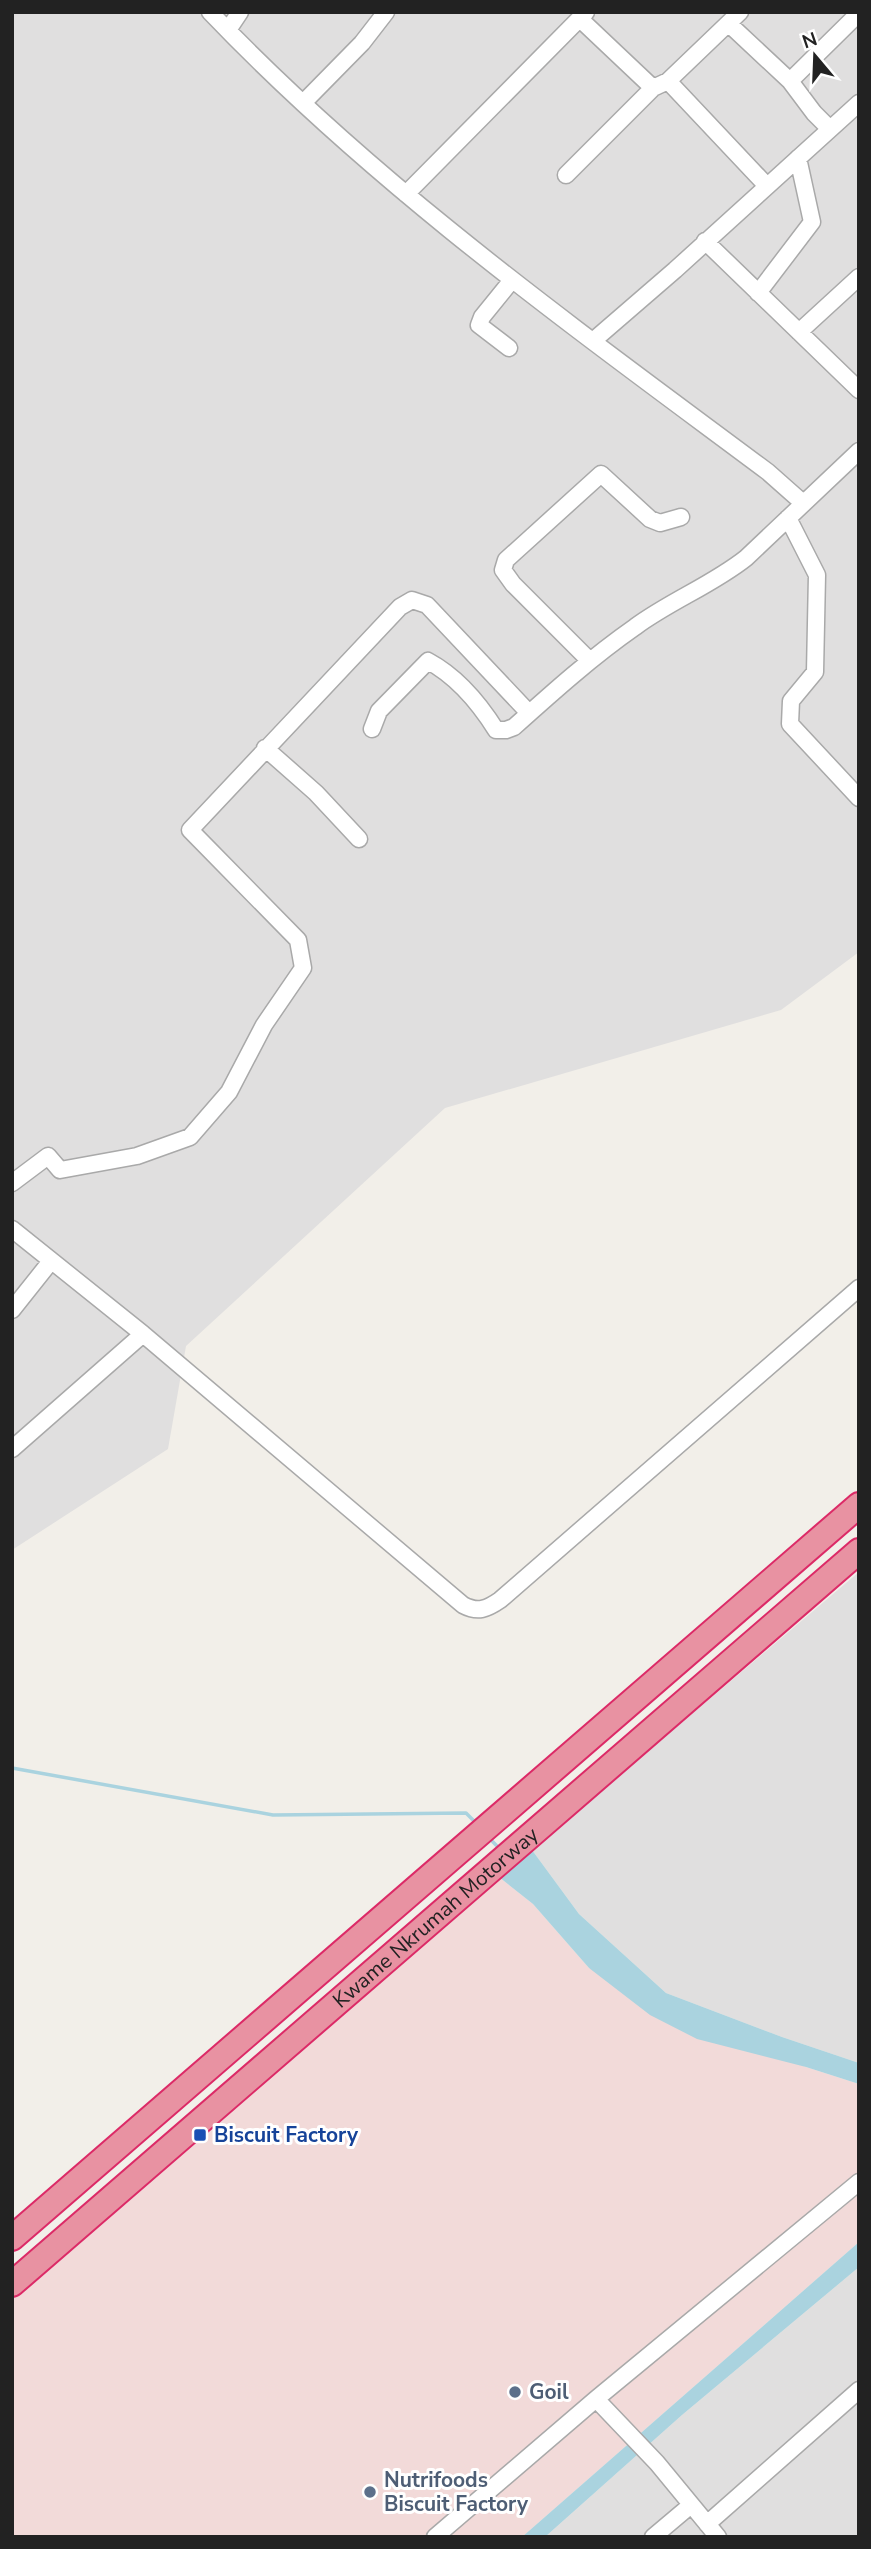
<svg xmlns="http://www.w3.org/2000/svg" width="871" height="2549" font-family="'Nunito Sans',sans-serif">
<style>
.residential{fill:#e0dfdf}
.commercial{fill:#f2dad9}
.water{fill:#aad3df}
.lines{fill:none;stroke-linecap:round;stroke-linejoin:round}
.stream{stroke:#aad3df;stroke-width:3.5}
.minor-casing{stroke:#a9a9a9;stroke-width:19}
.highway-casing{stroke:#dc2a67;stroke-width:28}
.minor{stroke:#fff;stroke-width:16}
.highway{stroke:#e892a2;stroke-width:24}
.transit-dot{fill:#1a4fb4;stroke:#fff;stroke-width:2.5}
.service-dot{fill:#5c6f8a;stroke:#fff;stroke-width:2.5}
.labels{text-anchor:middle;stroke-width:6;stroke-linejoin:round;paint-order:stroke}
.street-label{font-size:21px;fill:#222;stroke:#fff}
.transit-label{font-size:21px;font-weight:bold;fill:#164399;stroke:#fff;text-anchor:start}
.service-label{font-size:21px;font-weight:bold;fill:#4e5e75;stroke:#fff;text-anchor:start}
</style>
<rect width="100%" height="100%" fill="#f2efe9"/>
<!-- residential -->
<path class="residential" d="M12 12H859V952L781 1010 445 1108 186 1346 168 1449 12 1550Z
M859 1572V2063L782 2037 666 1993 579 1914 532 1850Z
M859 2267V2537H545L682 2415Z"/>
<!-- commercial -->
<path class="commercial" d="M499 1877 533 1904 589 1968 806 2067 859 2084V2242L522 2537H12V2300Z"/>
<!-- water -->
<path class="water" d="M532 1850 579 1914 666 1993 782 2037 859 2063V2084L806 2067 697 2039 650 2015 589 1968 533 1904 499 1877Z
M859 2242V2267L682 2415 545 2537H522Z"/>
<g class="lines">
<!-- stream -->
<path class="stream" d="M12 1768 273 1815 466 1813 477 1824
M489 1838 501 1850"/>
<defs>
<path id="minor" d="M210 12C377 187 575 328 768 472L803 503
M580 19 653 88
M729 24 790 81
M228 30 240 12
M668 81 767 186
M303 103 362 43 386 12
M830 129 814 113 790 81 859 13
M566 175 653 88 668 81 740 12
M406 194 586 12
M705 241 859 390
M758 293 812 222 798 158
M799 332 859 277
M594 340 675 270 859 103
M509 348 479 325 482 317 512 280
M788 518 817 575 815 672 791 701 790 724 859 798
M590 661 513 584 503 570 506 560 601 474 650 519 660 523 681 517
M372 729 379 711 428 661C456 676 479 703 496 730H506L514 727C553 692 592 657 635 627 670 601 712 585 746 558L859 451
M265 748 316 793 359 839
M12 1183 48 1156 60 1170 137 1156 190 1137 229 1092 264 1025 303 968 298 940 190 830 400 607 412 600 427 605 529 713
M12 1229 143 1334 463 1605C478 1613 487 1609 500 1600L859 1288
M12 1310 51 1261
M12 1449 143 1334
M596 2399 657 2463 718 2537
M707 2524 859 2390
M435 2537 596 2399 859 2182
M653 2537 691 2505"/>
<g id="highway">
<path d="M12 2238 859 1505"/>
<path id="s1" d="M12 2284 859 1551"/>
</g>
</defs>
<!-- minor casing -->
<use href="#minor" class="minor-casing"/>
<!-- highway casing -->
<use href="#highway" class="highway-casing"/>
<!-- minor -->
<use href="#minor" class="minor"/>
<!-- highway -->
<use href="#highway" class="highway"/>
</g>
<!-- markers -->
<rect class="transit-dot" x="193" y="2128" width="14" height="14" rx="3.5"/>
<g class="service-dot">
<circle cx="515" cy="2392" r="7"/>
<circle cx="370" cy="2492" r="7"/>
</g>
<g class="labels">
<!-- street labels -->
<g class="street-label">
<text dy="7" stroke="none"><textPath href="#s1" startOffset="560">Kwame Nkrumah Motorway</textPath></text>
</g>
<!-- transit labels -->
<g class="transit-label">
<text x="214" y="2142">Biscuit Factory</text>
</g>
<!-- service labels -->
<g class="service-label">
<text x="529" y="2399">Goil</text>
<text x="384" y="2487">Nutrifoods<tspan x="384" dy="24">Biscuit Factory</tspan></text>
</g>
</g>
<!-- border -->
<rect width="871" height="2549" fill="none" stroke="#222222" stroke-width="28"/>
<!-- north arrow -->
<g transform="translate(815 56) rotate(341)" stroke="#ffffff" stroke-width="5" paint-order="stroke">
<path d="M0-5L12 26L0 18L-12 26Z" fill="#222222"/>
<text y="-10" font-size="19" font-weight="bold" text-anchor="middle" fill="#222222">N</text>
</g>
</svg>
